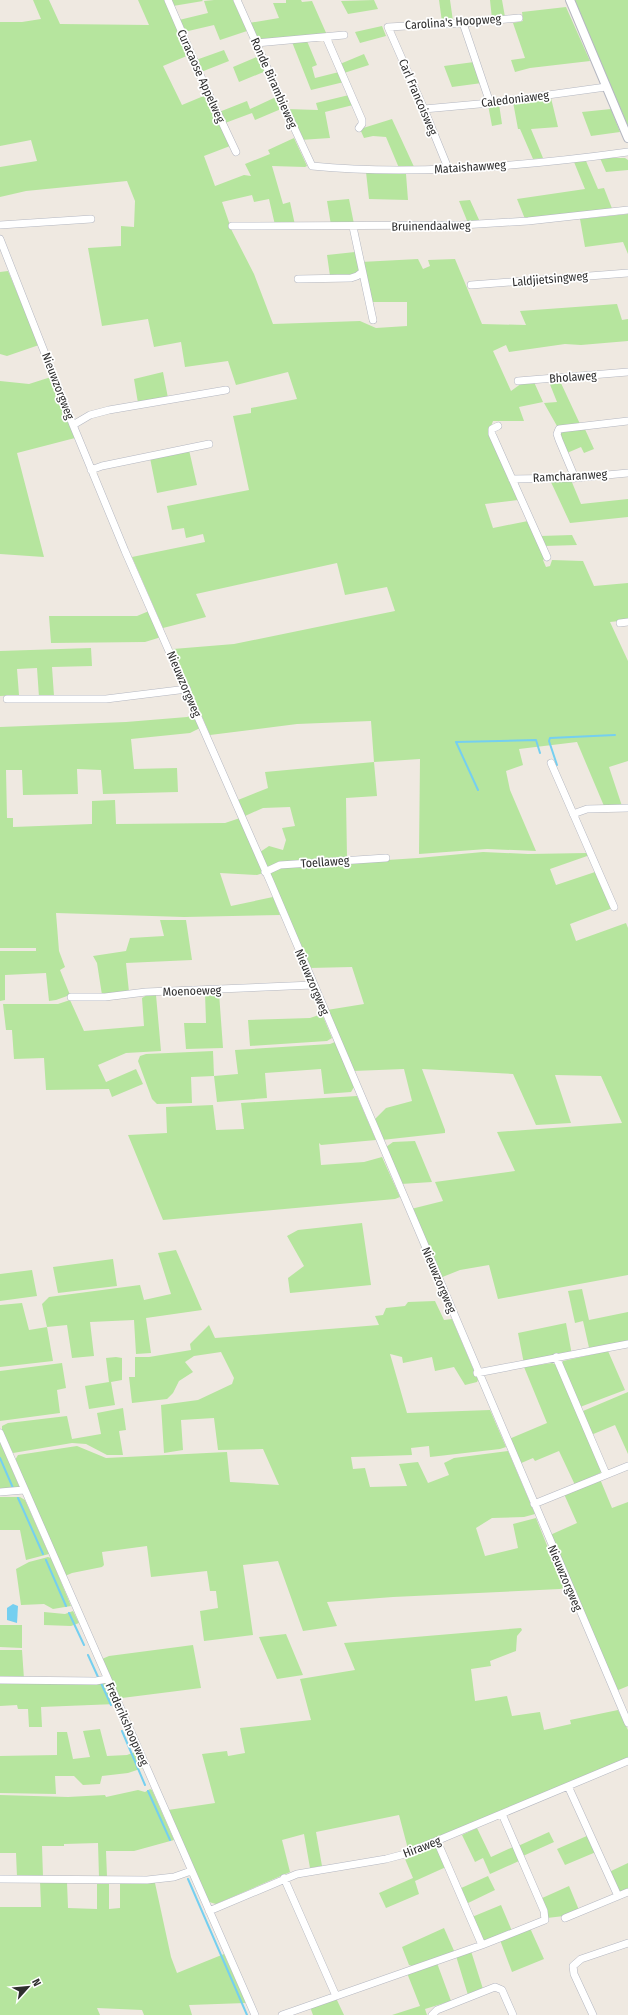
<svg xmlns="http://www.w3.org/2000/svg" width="628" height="2015" font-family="'Fira Sans Condensed',sans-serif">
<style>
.grass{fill:#b6e59e}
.water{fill:#75cff0}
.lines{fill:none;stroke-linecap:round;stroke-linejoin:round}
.stream{stroke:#75cff0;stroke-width:2}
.minor-casing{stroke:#b4b7c1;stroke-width:8}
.tertiary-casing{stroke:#b4b7c1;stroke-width:10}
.minor{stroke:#fff;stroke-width:7}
.tertiary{stroke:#fff;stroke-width:8}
.labels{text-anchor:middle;stroke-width:3.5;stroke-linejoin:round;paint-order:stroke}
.street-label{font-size:12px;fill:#2e2e2e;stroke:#fff}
</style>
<rect width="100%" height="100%" fill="#efe9e1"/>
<!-- grass -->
<path class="grass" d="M33 0H49L60 24 149 25 138 0H166L189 55 163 66 182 105 206 95 230 146 204 156 215 186 244 175 251 176 245 164 270 154 268 150 294 138 307 166 305 167 272 166 283 204 290 202 295 225H275L269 199 254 202 252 195 222 202 232 231 254 274 273 324 360 321 376 328 407 326V302H371L361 262 418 259 423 269 430 266 428 260 455 259 482 324 526 325 520 311 617 304 622 320 628 319V341L581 345 565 344 509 352 506 345 493 351 511 391 522 383 534 382 543 402 519 407 524 421H493L489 432 518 500 485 504 493 528 528 521 545 558 543 560 546 567 550 566 552 560 583 561 594 586 628 583V620L610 622 628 661V761L609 767 622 806H604L577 742 519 749 523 765 506 771 510 790 536 851 487 849 419 854 420 759 374 762 377 796 346 798 347 858 267 867 260 852 269 846 283 850 286 840 282 828 295 826 290 807 263 808 245 816 238 800 268 788 265 772 374 762 371 721 297 724 210 735 173 649 234 644 395 611 387 587 345 595 337 563 196 594 206 617 163 628 132 557 205 542 203 534 186 538 184 528 172 530 167 506 249 490 233 416 251 413V408L297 399 288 372 236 385 228 361 185 367 181 342 154 347 148 319 102 326 88 248 121 246V226L134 227 135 201 127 181 26 191 0 197V167L37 161 31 140 0 146V22H22L41 19Z
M171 0H202L203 1 173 6Z
M214 0H233L247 31 220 40 214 25 184 32 179 20 208 13 204 1Z
M286 0H301L302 2 312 1 327 35 261 40 256 38 249 23 279 18 273 3H286Z
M374 0 378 9 348 14 341 1Z
M439 0H450L453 21 442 22Z
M490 0H502L505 17 492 19Z
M574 0H628V126Z
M566 7 590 61 530 68 515 72 511 60 525 58 513 23 523 21 522 12Z
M382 26 386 36 360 43 355 32Z
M307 41 317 65 312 67 315 78 339 72 344 82 311 90 292 42Z
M224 50 229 61 201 72 196 60Z
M364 54 369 65 344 73 340 64Z
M259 56 266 71 239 82 233 67Z
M474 62 482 83 452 87 444 66Z
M349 95 353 105 325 112 330 138 300 140 286 109 318 110 316 103Z
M276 97 281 109 255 120 252 113 225 123 219 112 247 101 250 109Z
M551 98 558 127 531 129 543 158 533 159 520 129H518L513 102Z
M499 104 502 124 492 126 488 105Z
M611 109 620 132 591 136 582 112Z
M392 119 415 169 399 168 386 137 373 136 364 138 360 129Z
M600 158H625L628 160V170L606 172Z
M586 161 598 189 604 188 613 211 525 219 517 199 585 189 574 162Z
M366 172 406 174 408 200 369 199Z
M349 199 354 224 331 225 327 201Z
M470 200 480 222 468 223 459 201Z
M628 214V254L623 242 585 247 580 219Z
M355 252 359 271 356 275 330 276 327 255Z
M8 271 39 345 7 356 0 354V272Z
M163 372 168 398 138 403 134 379Z
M51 377 75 438 17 453 44 557 0 554V381L29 384Z
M560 381 580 424 557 426 544 403 557 402 549 382Z
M584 427 594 449 584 453 581 447 567 453 560 433Z
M189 450 197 485 157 493 150 458Z
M550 480H571L581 504 628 499V517L570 523Z
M572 535 577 545 544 546 540 536Z
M149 611 160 637 158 638 145 642 51 643 49 616H137Z
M91 648 92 666 52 667 54 696 39 697 37 668 17 669 19 695 0 696V706V651Z
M194 714 200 728 190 733 131 739 134 769 177 768 178 792 103 794 101 770 77 769 78 794 23 795 22 770H6L7 818H13V827L92 824V801L115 800 116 824 225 823 240 818 263 873 257 875 220 873 231 906 273 897 280 915 184 917 56 913 59 951 65 967 60 970 70 995 56 1000 49 1001 46 973 5 975V1000L0 1001V951H36V948H0V727L126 722 187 717Z
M483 852 528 854 587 853 590 855 550 869 556 885 598 871 613 908 570 924 576 941 626 923 628 928V1275L498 1299 489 1265 460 1270 440 1278 411 1209 443 1201 435 1182 515 1171 497 1132 622 1123 601 1076 555 1075 571 1123 536 1125 513 1074 422 1069 445 1130V1133L382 1140 374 1120 386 1108 412 1101 404 1069 353 1071 327 1010 364 1004 352 967 309 968 270 874 280 867 418 858Z
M160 920H186L192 960 126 963 129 992 102 995 97 963 93 956 126 951 130 938 164 936Z
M205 993H219L223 1048 186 1049 184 1023H206Z
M147 995H156L161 1051 126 1053 98 1065 106 1082 136 1069 143 1084 112 1097 109 1089 46 1090 44 1058 14 1059 12 1030H6L3 1004H58L70 1000 84 1031 144 1026 142 998Z
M322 1014 332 1038 327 1041 250 1046 248 1020 310 1018Z
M335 1042 354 1087 351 1092 324 1094 321 1069 265 1073 267 1098 217 1102 214 1076 191 1077 192 1103 157 1104 152 1099 138 1061 140 1056 146 1054 213 1051 214 1076 238 1074 235 1050 330 1044Z
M357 1096 376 1140 321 1145 319 1143 321 1165 364 1162 382 1157 400 1197 395 1199 163 1220 128 1135 167 1133 166 1107 213 1105 216 1130 244 1129 241 1103Z
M415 1141 432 1182 401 1184 386 1147 393 1142Z
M362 1223 371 1285 290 1293 288 1278 304 1266 287 1236 298 1230Z
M176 1250 202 1310 146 1318 151 1353 136 1354 134 1320 90 1322 94 1356 72 1358 67 1325 47 1327 53 1361 0 1367V1305L22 1303 29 1330 47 1327 42 1304 49 1297 140 1285 144 1300 171 1294 158 1253Z
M113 1259 117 1286 58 1293 53 1267Z
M32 1270 37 1296 0 1301V1274Z
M582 1289 589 1320 628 1312V1344L590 1352 583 1321 575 1323 568 1291Z
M435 1301 444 1320 452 1319 478 1380 477 1382 465 1385 454 1367 435 1371 432 1357 403 1363 402 1357 390 1354 407 1413 490 1410 506 1447 500 1449 430 1457 429 1446 411 1448 412 1455 351 1457 353 1469 365 1468 370 1487 407 1486 399 1464 418 1462 428 1483 449 1475 444 1463 454 1458 508 1451 535 1514 524 1517 492 1518 476 1528 485 1556 518 1548 513 1524 536 1518 564 1588 560 1589 393 1597 327 1602 337 1626 303 1631 278 1561 243 1565 253 1635 204 1641 200 1611 218 1608 216 1591H210L207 1571 151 1577 147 1546 102 1552 104 1565 102 1567 72 1573 65 1576 15 1460 18 1455 77 1446 106 1458 227 1452 230 1482 279 1485 263 1449 218 1450 214 1418 181 1420 183 1450 164 1453 161 1405 198 1400 232 1384 234 1378 221 1352 194 1356 185 1362 193 1372 179 1381 173 1393 167 1399 132 1403 129 1377H135V1357H149L191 1350 190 1344 209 1325 215 1338 379 1325 375 1316 383 1315 386 1308 405 1306 408 1302Z
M566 1323 572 1355 524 1364 518 1333Z
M608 1351 625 1390 580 1407 562 1365 563 1361Z
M116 1357 122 1358V1380L111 1382 115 1405 89 1409 85 1386 109 1382 106 1358Z
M62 1363 66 1388 57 1390 60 1413 0 1421V1371Z
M552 1363 557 1365 602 1472 575 1485 559 1451 535 1461 533 1458 519 1464 509 1439 547 1423 524 1367Z
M628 1392V1454L615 1425 591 1435 583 1411Z
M123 1408 126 1430 119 1431 123 1455H107L86 1444 72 1443 13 1453 2 1431V1426L8 1423 67 1416 72 1439 101 1434 97 1413Z
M0 1442 20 1488 0 1492Z
M600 1479 612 1508 628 1502V1686L616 1691 550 1535 577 1523 564 1494Z
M0 1497H20L25 1500 49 1554 26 1560 20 1530H0Z
M48 1557 51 1558 71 1606 53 1609 44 1604 21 1605 16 1569 29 1562Z
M73 1611 79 1623 71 1626 44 1625V1612L65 1614Z
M0 1625H22V1648L0 1647Z
M521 1628 522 1630 517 1636 516 1651 490 1661 491 1666 471 1669 475 1701 507 1696 512 1716 540 1712 544 1730 571 1724 570 1720 618 1710 628 1730V1758L428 1842 408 1849 399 1815 316 1832 322 1866 310 1868 304 1834 282 1840 290 1872 216 1904 209 1902 168 1810 215 1803 202 1754 227 1751 228 1756 245 1753 240 1728 311 1720 300 1679 355 1670 344 1643Z
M286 1634 303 1675 277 1679 259 1637Z
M193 1645 201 1688 122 1698H119L102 1659 109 1656Z
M0 1650H22L24 1679H0Z
M0 1681 105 1682 116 1704 41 1707 42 1727H29L28 1709H18L17 1705 0 1706Z
M100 1729 107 1756 127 1755 135 1752 143 1768 128 1773 102 1776 100 1784 83 1785 74 1776H55L56 1794 0 1793V1756L57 1755V1732H67L73 1759 90 1757 83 1731Z
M150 1789 152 1790 174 1840 134 1851H106L107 1877H99L98 1843 64 1844V1846H42L43 1877H17L16 1853H0V1795L68 1797 105 1795 106 1797 138 1790 145 1792Z
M477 1828 491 1857 513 1847 519 1861 490 1874 483 1858 475 1862 462 1835Z
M549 1832 554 1842 523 1856 518 1846Z
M589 1835 596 1852 565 1865 557 1849Z
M435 1847H437L446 1867 415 1881 419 1894 386 1908 379 1893 413 1878 405 1859Z
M628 1863V1893L620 1896 609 1872Z
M488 1876 495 1890 466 1904 459 1889Z
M40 1881 67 1882 68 1908 97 1909V1884H109V1909L120 1908V1882L155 1883 171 1957 177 1973 224 1954 246 2003 189 2005 192 2015H144L142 2010 97 2008 100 2015H0V1907H41Z
M569 1886 579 1910 564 1916 547 1918 540 1899Z
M501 1905 512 1931 483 1943 472 1917Z
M444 1928 455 1953 412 1966 409 1965 402 1947Z
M530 1928 544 1959 512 1972 500 1940Z
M471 1951 483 1989 468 1995 456 1956Z
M437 1963 451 2001 425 2009 427 2015H392L420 2006 407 1973Z
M336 1998 344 2015H313L310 2007Z"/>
<!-- water -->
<path class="water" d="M13 1604 18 1606 17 1623 7 1620V1608Z"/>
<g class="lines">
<!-- stream -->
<path class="stream" d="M557 765 549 741 550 738 615 735
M478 790 456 742 536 740 540 753
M0 1458 13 1488
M18 1498 43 1554
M46 1560 66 1606
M69 1613 84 1645
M88 1655 98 1677
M101 1683 111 1705
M122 1731 145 1785
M148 1791 170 1840
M188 1879 247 2015"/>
<defs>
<path id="minor" d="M168 0 205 86 236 152
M237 0 285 108 312 166C414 176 527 166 628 152
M463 23 490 103
M326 37 362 120V124L359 128
M256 43 344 35
M424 109 490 103 606 87
M448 168 424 109 388 27 463 23 519 18
M0 225 91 219
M232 226 462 225 528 221 628 210
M353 227 373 320
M0 239 73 425 125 551 270 881 628 1723
M298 279 351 278 357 276 361 273
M471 285 628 273
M518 381 628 372
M73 425 90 415 109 410 226 390
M498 426 492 429V434L547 557
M91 470 102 466 209 444
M575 478 559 440 557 434 559 429 628 421
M512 479 575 478 628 473
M620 623 628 622
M7 699H106L187 689
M551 763 614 907
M573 814 587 809 628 808
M265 872 280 865 386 858
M71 997H105L146 992 313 985
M556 1357 606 1474
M477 1373 628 1344
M0 1433 255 2015
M0 1492 24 1490
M534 1504 628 1466
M0 1680 96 1681 107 1679
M568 1786 618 1896
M437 1841 482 1945
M284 1878 336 1996
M0 1879 147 1880 174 1877 191 1871
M209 1911 297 1874 386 1859 405 1854 628 1761
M565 1918 628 1892
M282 2015 482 1945 545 1920 544 1911 502 1814
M432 2015 437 2010 495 1987 502 1990 513 2015
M593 2015 574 1974 573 1966 581 1959 628 1943"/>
<path id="tertiary" d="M570 0 628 138"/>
</defs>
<!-- minor casing -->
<use href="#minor" class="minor-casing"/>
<!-- tertiary casing -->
<use href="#tertiary" class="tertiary-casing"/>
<!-- minor -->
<use href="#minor" class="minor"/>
<!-- tertiary -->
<use href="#tertiary" class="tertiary"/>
</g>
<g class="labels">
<!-- street labels -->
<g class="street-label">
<text transform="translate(453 22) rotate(-4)" y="4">Carolina's Hoopweg</text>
<text transform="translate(201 76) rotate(66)" y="4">Curacaose Appelweg</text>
<text transform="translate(274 83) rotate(66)" y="4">Ronde Birambieweg</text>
<text transform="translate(418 97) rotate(67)" y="4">Carl Francoisweg</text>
<text transform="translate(515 99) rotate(-7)" y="4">Caledoniaweg</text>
<text transform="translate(470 167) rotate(-4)" y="4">Mataishawweg</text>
<text transform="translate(431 226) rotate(-1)" y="4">Bruinendaalweg</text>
<text transform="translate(550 279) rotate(-5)" y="4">Laldjietsingweg</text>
<text transform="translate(573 377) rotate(-4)" y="4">Bholaweg</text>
<text transform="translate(58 386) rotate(69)" y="4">Nieuwzorgweg</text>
<text transform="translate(570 476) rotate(-3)" y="4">Ramcharanweg</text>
<text transform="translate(184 684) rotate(67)" y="4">Nieuwzorgweg</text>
<text transform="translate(325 862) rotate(-4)" y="4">Toellaweg</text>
<text transform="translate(312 982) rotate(67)" y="4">Nieuwzorgweg</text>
<text transform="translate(192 991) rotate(-2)" y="4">Moenoeweg</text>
<text transform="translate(439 1280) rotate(67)" y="4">Nieuwzorgweg</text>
<text transform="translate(565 1578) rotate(67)" y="4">Nieuwzorgweg</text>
<text transform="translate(127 1724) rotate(66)" y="4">Frederikshoopweg</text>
<text transform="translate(422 1847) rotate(-21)" y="4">Hiraweg</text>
</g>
</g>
<!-- north arrow -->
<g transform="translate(28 1987) rotate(63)" stroke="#ffffff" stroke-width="3" paint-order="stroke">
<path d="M0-3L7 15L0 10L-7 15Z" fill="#2e2e2e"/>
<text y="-6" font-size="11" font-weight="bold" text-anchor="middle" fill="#2e2e2e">N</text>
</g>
</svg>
